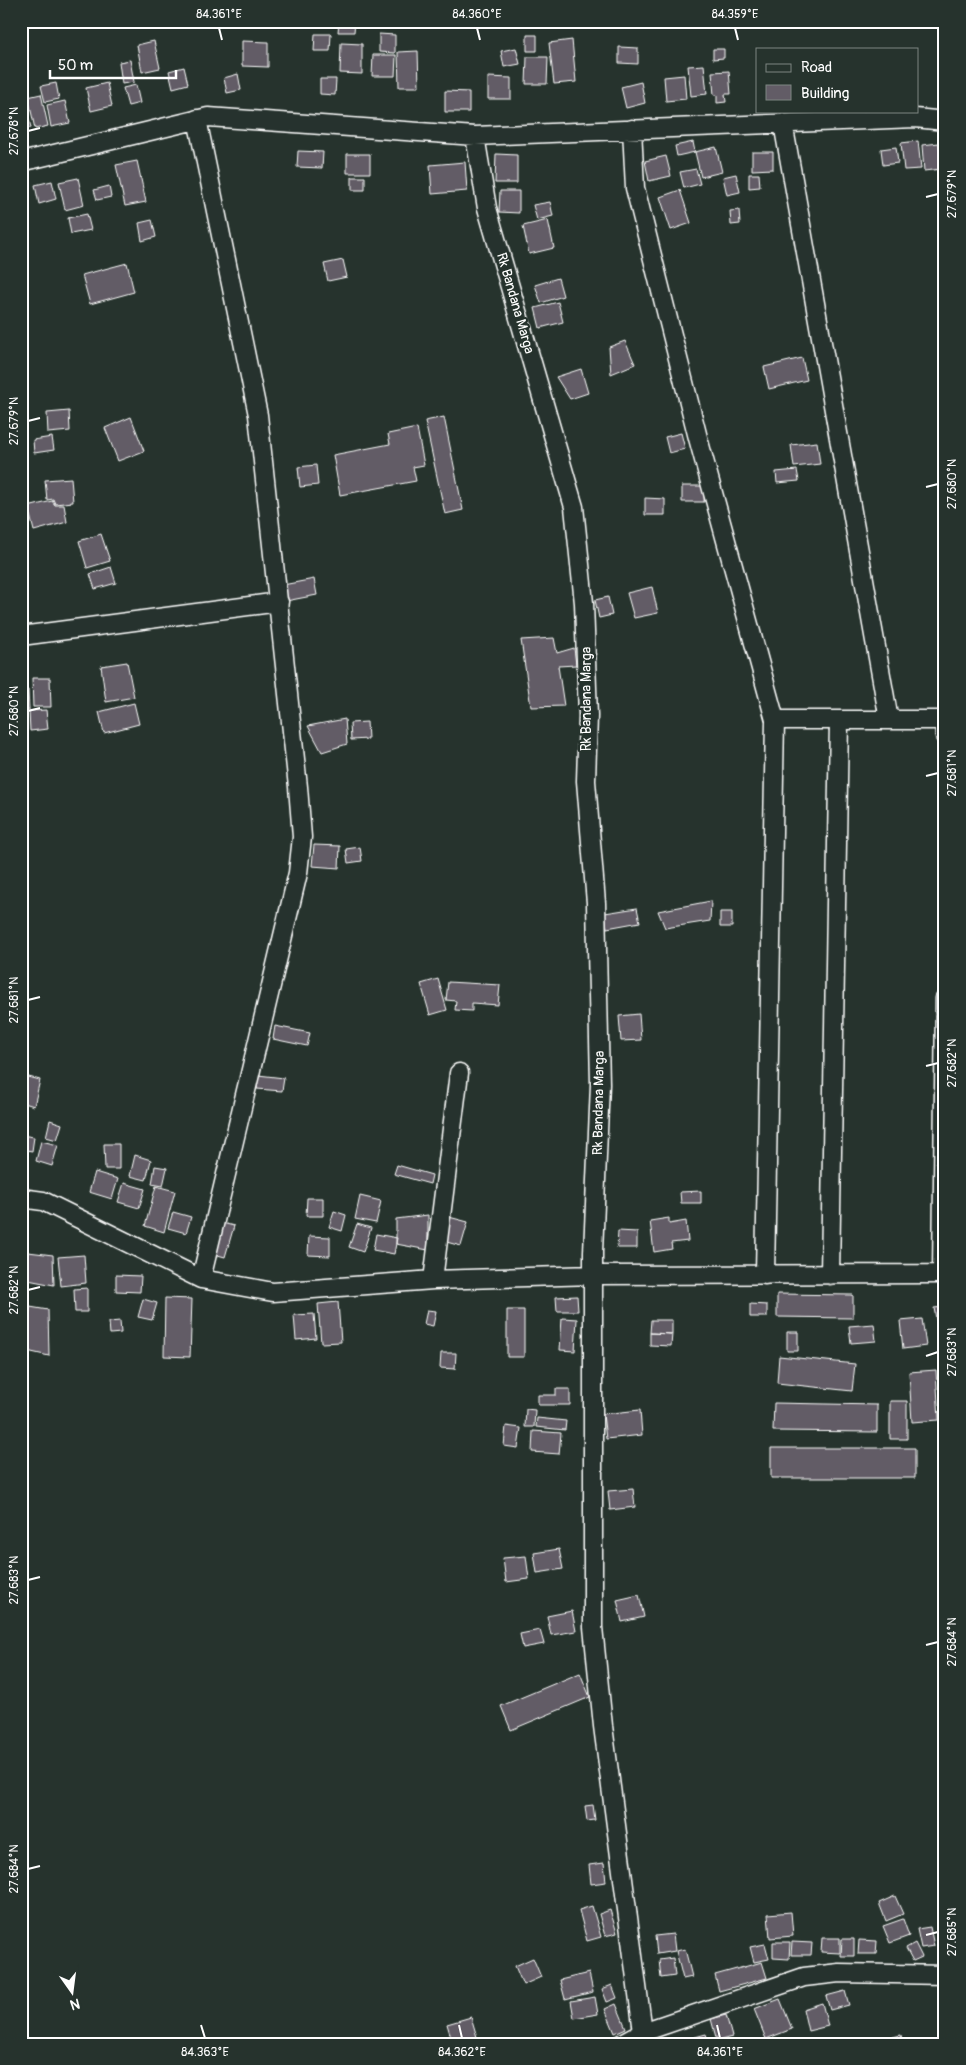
<svg xmlns="http://www.w3.org/2000/svg" width="966" height="2065" font-family="Pangolin,sans-serif">
<style>
.building{fill:#625c66;stroke:#fff}
.lines{fill:none;stroke-linecap:round;stroke-linejoin:round}
.street-casing{stroke:#fff;stroke-width:21}
.street{stroke:#26332d;stroke-width:18}
.ticks{fill:none;stroke:#fff;stroke-width:2}
.labels{text-anchor:middle;stroke-width:4.5;stroke-linejoin:round;paint-order:stroke}
.street-label{font-size:14px;fill:#fff;stroke:#26332d}
.neatline{fill:none;stroke:#fff;stroke-width:2}
.ticks-label{font-size:12px;text-anchor:middle;fill:#fff}
</style>
<rect width="100%" height="100%" fill="#26332d"/>
<filter id="ink" filterUnits="userSpaceOnUse"><feTurbulence type="fractalNoise" baseFrequency=".02" numOctaves="2"/><feDisplacementMap in="SourceGraphic" scale="10" xChannelSelector="R" yChannelSelector="G"/><feConvolveMatrix kernelMatrix="1 2 1 2 8 2 1 2 1" color-interpolation-filters="sRGB"/></filter>
<g filter="url(#ink)">
<!-- building -->
<path class="building" d="M339 21H355L354 32H338Z
M315 34H331L330 51H314Z
M379 34 395 35V53L379 52Z
M527 35H537V51H527Z
M572 40 576 82 554 84 549 43Z
M154 41 160 68 142 72 137 45Z
M242 41 268 42V67L242 66Z
M341 43 362 44V74L340 73Z
M619 47 638 48V64L619 63Z
M516 48 520 64 504 67 501 51Z
M713 49H724V58L713 59Z
M418 51 419 87H399L398 52Z
M373 55H396L395 76H372Z
M527 57H548L547 84H526Z
M130 60 134 82 122 84 119 62Z
M704 65 707 94 691 96 688 66Z
M184 67 188 84 173 88 169 71Z
M729 71 731 94H725L726 102 717 103V95H714L712 72Z
M238 74 241 90 227 93 224 78Z
M684 75 686 99 666 101 664 77Z
M488 77 511 78V99H488Z
M320 79H336L335 95 320 94Z
M641 82 645 103 626 108 621 87Z
M56 83 59 99 45 102 41 86Z
M107 83 112 106 91 111 86 88Z
M136 85 140 103 128 106 123 88Z
M445 91 469 92V112H445Z
M41 94 48 126 35 129 28 97Z
M24 97 26 107 21 108V98Z
M65 101 70 123 51 127 47 105Z
M28 115 31 128 21 130V116Z
M918 141 921 169 904 170 901 143Z
M693 142 695 152 677 156 675 146Z
M939 143 941 169 924 171 922 145Z
M716 147 722 172 701 177 695 152Z
M896 147 898 163 883 165 881 149Z
M298 151 323 152 322 168 297 167Z
M752 152H773V169L752 170Z
M347 154H370V173H347Z
M496 154 517 155V183H495Z
M666 156 671 176 649 181 645 161Z
M137 161 146 202 125 206 116 165Z
M465 162 467 191 432 194 430 165Z
M696 169 700 184 684 188 680 172Z
M736 174 740 192 727 195 723 177Z
M749 174H759L760 187 749 188Z
M352 177H365V190H352Z
M78 178 84 205 65 210 59 182Z
M52 181 56 199 39 204 35 185Z
M109 186 111 197 97 200 94 190Z
M680 190 691 223 671 230 660 197Z
M500 191H519V213L499 212Z
M550 202 553 216 537 220 533 205Z
M739 210 740 224 731 225 730 211Z
M87 214 91 230 71 234 68 218Z
M152 220 156 237 142 241 139 223Z
M548 220 554 248 529 254 523 226Z
M343 260 347 277 328 281 324 264Z
M127 263 134 292 90 304 82 275Z
M558 278 563 296 541 303 535 285Z
M558 302 563 322 540 328 535 308Z
M625 341 635 364 611 374 609 347Z
M802 358 807 380 769 389 764 367Z
M581 369 588 393 570 399 556 377Z
M69 411 70 431 48 433 47 413Z
M131 417 144 451 118 461 105 428Z
M444 417 463 510 445 514 425 421Z
M417 428 424 465 413 467 416 481 340 495 333 455 390 444 388 434Z
M681 433 685 449 669 453 665 437Z
M52 437 54 450 34 453 33 440Z
M817 442 820 464 794 467 791 445Z
M316 465 318 485 300 487 298 467Z
M797 470 799 481 777 483 776 472Z
M71 478 73 502 55 504 53 499 47 500 45 480Z
M682 486H705L704 502H682Z
M645 498 665 499V515H645Z
M52 501 55 505H64L67 522 34 531 28 507Z
M101 534 110 561 87 568 79 541Z
M111 567 116 583 95 589 90 574Z
M314 579 317 595 286 601 283 585Z
M652 587 658 613 634 618 627 593Z
M608 597 612 615 599 618 595 600Z
M554 638 557 653 574 648 576 665 558 666 564 706 531 707 521 640Z
M127 662 134 697 106 702 101 666Z
M32 678H50L51 707H33Z
M21 690H28L29 710 21 711Z
M134 703 139 724 104 733 99 712Z
M46 710 48 729 30 731 29 711Z
M345 719 347 744 322 752 308 726Z
M367 722 368 739 351 740 350 723Z
M314 845 340 846 339 868 312 866Z
M360 847 362 861 348 863 346 849Z
M711 901 710 921 665 928 658 911Z
M637 908 640 922 607 928 605 913Z
M720 912H732V927H720Z
M438 979 447 1010 430 1015 421 984Z
M448 982 500 985 498 1005 472 1003V1011L455 1010 456 1001 446 1000Z
M639 1014 641 1040 621 1041 619 1016Z
M275 1026 310 1033 307 1046 273 1039Z
M21 1075 40 1080 34 1106 21 1102Z
M258 1075 284 1078 282 1091 257 1089Z
M50 1120 62 1124 57 1140 46 1137Z
M21 1135 34 1137 32 1151 21 1149Z
M41 1141 58 1145 52 1166 36 1161Z
M104 1144H119V1169H105Z
M135 1155 151 1160 146 1180 130 1176Z
M397 1165 432 1175 430 1184 394 1174Z
M155 1166 167 1168 163 1186 152 1184Z
M95 1172 118 1179 112 1199 89 1192Z
M124 1183 145 1189 139 1208 118 1202Z
M156 1186 175 1191 164 1232 145 1226Z
M701 1191V1203H681L680 1192Z
M360 1196 381 1201 376 1223 355 1219Z
M307 1198H323V1216H306Z
M334 1211 346 1215 342 1231 329 1227Z
M173 1212 191 1217 186 1233 168 1228Z
M428 1215V1250L396 1244V1219Z
M449 1217 468 1222 461 1246 443 1241Z
M669 1218V1224L686 1221 688 1241 671 1243 672 1249 654 1252 650 1221Z
M222 1223 234 1226 225 1257 214 1254Z
M357 1224 371 1228 363 1252 349 1247Z
M618 1231 637 1232V1248H617Z
M376 1234 397 1238 394 1254 373 1250Z
M309 1236 330 1237V1256L308 1255Z
M28 1252 53 1255 54 1285 23 1279Z
M84 1255 86 1283 61 1286 58 1257Z
M116 1275 141 1276 140 1292 116 1291Z
M87 1288V1312H75L74 1289Z
M777 1294 853 1295V1318L777 1317Z
M577 1296 578 1311H557L556 1297Z
M165 1298 192 1299 190 1357 164 1356Z
M143 1299 157 1303 152 1320 138 1317Z
M338 1302 341 1342 321 1343 318 1304Z
M750 1304 767 1305V1317H750Z
M30 1307 48 1310 49 1356 27 1351Z
M945 1307V1328L938 1329 934 1308Z
M427 1310 436 1311 433 1326 424 1324Z
M507 1310H524V1357H507Z
M314 1314 316 1338 296 1340 294 1315Z
M562 1318 577 1319 575 1351 560 1350Z
M922 1319 926 1346 903 1349 900 1321Z
M651 1320H672V1334L650 1333Z
M120 1321 121 1333 110 1334 109 1322Z
M874 1324 876 1341 851 1343 849 1326Z
M787 1332H798V1351H787Z
M650 1333 672 1334 671 1346 650 1345Z
M441 1353H456L455 1369 440 1368Z
M779 1356 855 1364 852 1391 777 1383Z
M936 1370 939 1420 912 1422 909 1372Z
M556 1389H570V1405H538V1395H556Z
M21 1401H23L25 1435 21 1434Z
M890 1401H907V1439H890Z
M774 1403 877 1405V1432L773 1431Z
M526 1409 535 1410 534 1427H525Z
M640 1410 642 1435 606 1439 603 1414Z
M537 1418 566 1421 565 1430 536 1427Z
M506 1426 521 1428 518 1448 504 1446Z
M533 1431 561 1433 559 1454 532 1452Z
M771 1448H915V1478H771Z
M633 1489 635 1507 610 1510 608 1491Z
M945 1492V1524H942Z
M559 1549 563 1569 537 1573 534 1553Z
M526 1556 529 1579 506 1582 503 1558Z
M639 1595 644 1617 622 1622 617 1600Z
M572 1611 576 1631 551 1635 547 1616Z
M540 1630 544 1644 523 1648 520 1634Z
M580 1673 590 1697 511 1730 501 1706Z
M593 1805 595 1820 587 1821 585 1806Z
M604 1863 606 1882 591 1884 589 1865Z
M895 1896 903 1914 886 1921 879 1903Z
M592 1906 601 1937 587 1941 579 1910Z
M610 1910 617 1933 605 1936 599 1914Z
M791 1912 793 1936 770 1938 768 1914Z
M903 1919 909 1936 890 1943 883 1926Z
M930 1927 934 1946 921 1948 917 1929Z
M673 1934 675 1951 657 1954 655 1936Z
M822 1938H840V1953L821 1952Z
M842 1939H854V1956H841Z
M859 1940 877 1941 876 1954H858Z
M773 1942H790L789 1959 773 1958Z
M792 1942 812 1943 811 1955H791Z
M915 1943 922 1957 913 1961 906 1948Z
M765 1944 769 1959 754 1962 750 1947Z
M685 1949 692 1977 683 1979 676 1951Z
M533 1958 541 1977 523 1985 515 1966Z
M673 1958 675 1976 661 1978 659 1960Z
M762 1962 767 1978 719 1991 715 1975Z
M589 1973 593 1992 565 1999 560 1980Z
M612 1985 617 1998 607 2002 602 1989Z
M845 1991 849 2005 830 2010 826 1996Z
M595 1997 598 2014 574 2018 571 2001Z
M780 1999 792 2029 766 2039 754 2009Z
M822 2003 828 2026 808 2031 803 2009Z
M616 2004 626 2028 615 2033 605 2009Z
M726 2015 732 2037 717 2041 711 2019Z
M471 2017 477 2037 453 2044 447 2024Z
M706 2034 709 2044H697L695 2037Z
M901 2035 903 2044H877L876 2041Z"/>
<g class="lines">
<defs>
<path id="street" d="M197 119 258 415 298 787 302 837 298 873 201 1279
M783 123 889 720
M632 129 635 188 698 438 775 720H945
M475 136 487 208 574 507 584 603 588 716 586 781 596 903 600 1084 593 1252V1627L603 1726 643 2032 804 1977 839 1973 945 1975
M21 162 208 117 475 136 915 118 945 121
M21 636 279 602
M944 720 945 736
M21 1198 43 1201 201 1279 273 1292 433 1280 594 1275 945 1274
M942 1274 945 998
M765 1275 775 720
M830 1275 839 720
M433 1280 459 1073
M621 2044 643 2032 645 2044"/>
</defs>
<!-- street casing -->
<use href="#street" class="street-casing"/>
<!-- street -->
<use href="#street" class="street"/>
</g>
</g>
<!-- ticks -->
<path class="ticks" d="M219 28 222 40M477 28 480 40M735 28 738 40M28 131 40 128M926 197 938 194M28 421 40 418M926 487 938 484M28 711 40 708M926 776 938 773M28 1000 40 997M926 1066 938 1063M28 1290 40 1287M926 1356 938 1352M28 1580 40 1577M926 1645 938 1642M28 1869 40 1866M926 1935 938 1932M201 2025 205 2038M459 2025 462 2038M717 2025 720 2038"/>
<g class="labels">
<!-- street labels -->
<g class="street-label">
<text transform="translate(516 303) rotate(74)" y="5">Rk Bandana Marga</text>
<text transform="translate(586 699) rotate(-90)" y="5">Rk Bandana Marga</text>
<text transform="translate(598 1103) rotate(-89)" y="5">Rk Bandana Marga</text>
</g>
</g>
<!-- margin -->
<rect width="966" height="2065" fill="none" stroke="#26332d" stroke-width="55"/>
<!-- legend -->
<rect x="756" y="48" width="162" height="65" fill="#26332d" stroke="#7d8581"/>
<rect x="766" y="64" width="25" height="8" fill="#26332d" stroke="#7d8581"/>
<text x="801" y="72" font-size="15" fill="#ffffff">Road</text>
<rect x="766" y="85" width="25" height="15" fill="#625c66" stroke="#7d8581"/>
<text x="801" y="98" font-size="15" fill="#ffffff">Building</text>
<!-- north arrow -->
<g transform="translate(72 1992) rotate(166)" stroke="#26332d" stroke-width="4" paint-order="stroke">
<path d="M0-4L9 19L0 12L-9 19Z" fill="#ffffff"/>
<text y="-8" font-size="14" font-weight="bold" text-anchor="middle" fill="#ffffff">N</text>
</g>
<!-- scale -->
<path d="M50 70v8h126v-8" fill="none" stroke="#ffffff" stroke-width="2.5"/>
<text x="58" y="70" font-size="15" fill="#ffffff" stroke="#26332d" stroke-width="4" paint-order="stroke">50 m</text>
<rect x="28" y="28" width="910" height="2010" class="neatline"/>
<g class="ticks-label">
<text x="219" y="18">84.361°E</text>
<text x="477" y="18">84.360°E</text>
<text x="735" y="18">84.359°E</text>
<text transform="translate(14 131) rotate(-90)" y="4">27.678°N</text>
<text transform="translate(952 194) rotate(-90)" y="4">27.679°N</text>
<text transform="translate(14 421) rotate(-90)" y="4">27.679°N</text>
<text transform="translate(952 484) rotate(-90)" y="4">27.680°N</text>
<text transform="translate(14 711) rotate(-90)" y="4">27.680°N</text>
<text transform="translate(952 773) rotate(-90)" y="4">27.681°N</text>
<text transform="translate(14 1000) rotate(-90)" y="4">27.681°N</text>
<text transform="translate(952 1063) rotate(-90)" y="4">27.682°N</text>
<text transform="translate(14 1290) rotate(-90)" y="4">27.682°N</text>
<text transform="translate(952 1352) rotate(-90)" y="4">27.683°N</text>
<text transform="translate(14 1580) rotate(-90)" y="4">27.683°N</text>
<text transform="translate(952 1642) rotate(-90)" y="4">27.684°N</text>
<text transform="translate(14 1869) rotate(-90)" y="4">27.684°N</text>
<text transform="translate(952 1932) rotate(-90)" y="4">27.685°N</text>
<text x="205" y="2056">84.363°E</text>
<text x="462" y="2056">84.362°E</text>
<text x="720" y="2056">84.361°E</text>
</g>
</svg>
